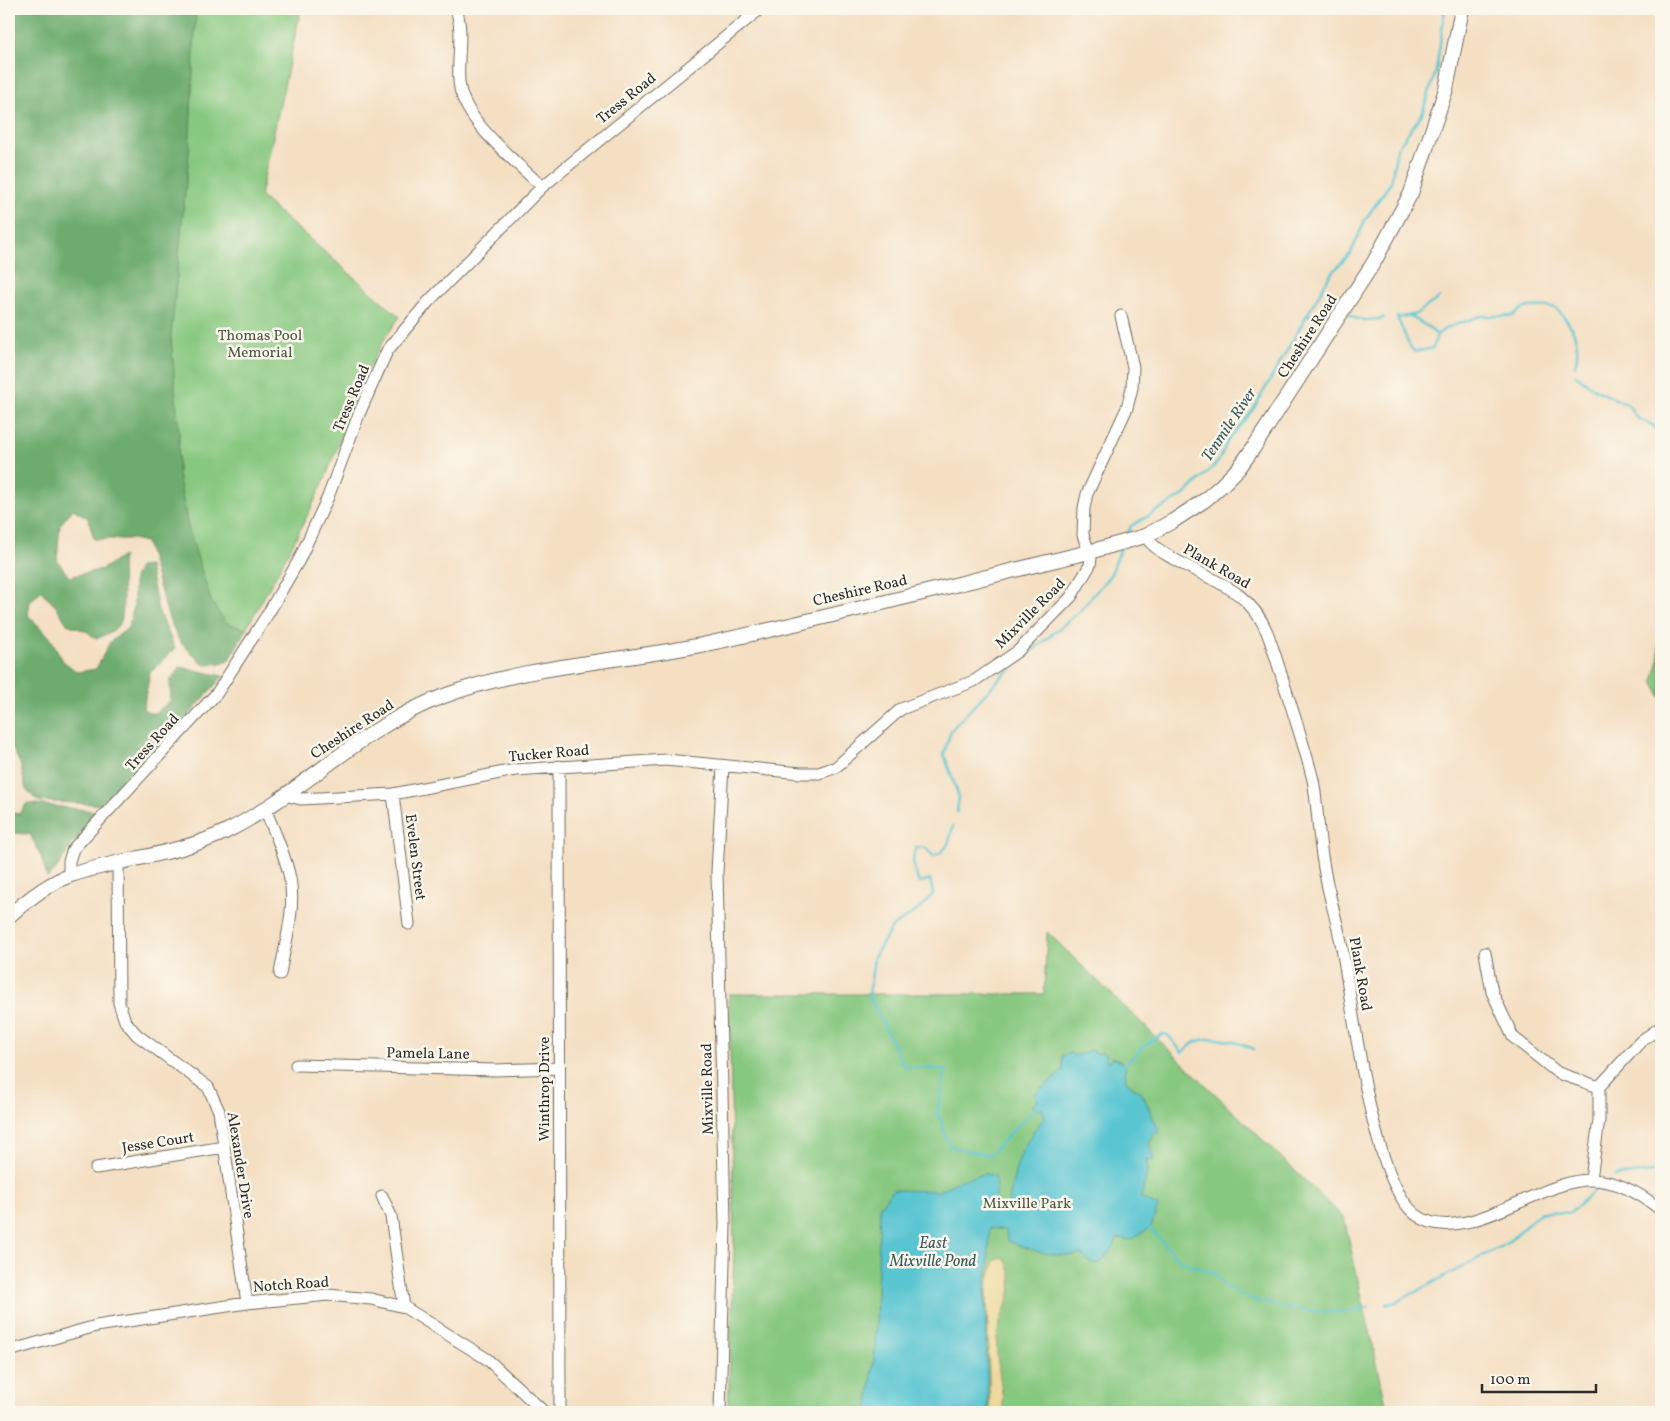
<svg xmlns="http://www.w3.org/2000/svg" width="1670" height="1421" font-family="Vollkorn,serif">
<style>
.green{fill:#87c880;stroke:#597a56}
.forest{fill:#6dac6e;stroke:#4c6c4c}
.sand{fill:#eeda9e;stroke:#8c8264}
.water{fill:#59c5d1;stroke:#42787e}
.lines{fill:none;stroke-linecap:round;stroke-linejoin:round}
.stream{stroke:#59c5d1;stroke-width:2.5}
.minor-casing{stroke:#716a60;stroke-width:13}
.major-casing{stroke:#716a60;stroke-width:16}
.minor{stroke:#fff;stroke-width:11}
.major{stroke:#fff;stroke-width:14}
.labels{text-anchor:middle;stroke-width:5;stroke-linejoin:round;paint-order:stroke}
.street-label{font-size:15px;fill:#2b2b2b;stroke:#fbf7ec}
.park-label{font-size:15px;fill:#475a44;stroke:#fbf7ec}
.water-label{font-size:16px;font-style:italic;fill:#39595d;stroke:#fbf7ec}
</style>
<rect width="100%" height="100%" fill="#fbf7ec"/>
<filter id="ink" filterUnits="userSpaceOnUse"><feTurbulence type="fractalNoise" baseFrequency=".02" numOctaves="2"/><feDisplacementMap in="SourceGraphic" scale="10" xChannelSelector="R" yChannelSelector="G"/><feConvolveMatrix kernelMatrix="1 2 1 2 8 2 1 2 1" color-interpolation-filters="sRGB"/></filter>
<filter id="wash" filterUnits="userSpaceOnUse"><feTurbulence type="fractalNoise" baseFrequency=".0096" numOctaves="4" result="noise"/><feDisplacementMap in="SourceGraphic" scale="20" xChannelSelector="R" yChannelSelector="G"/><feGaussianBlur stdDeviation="1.12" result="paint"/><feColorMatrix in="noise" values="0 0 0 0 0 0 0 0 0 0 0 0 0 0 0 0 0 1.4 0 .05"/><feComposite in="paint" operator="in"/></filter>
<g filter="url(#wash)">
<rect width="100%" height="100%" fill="#f4dfc3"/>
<!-- green -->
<path class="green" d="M181 9H301L260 196 400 317C362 365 347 429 322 485 295 544 261 602 229 659L166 590 175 66Z
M1661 584V698L1653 681 1659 660 1658 592Z
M1047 932 1344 1218 1388 1412H728L734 1251 729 994H1044Z"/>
<!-- forest -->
<path class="forest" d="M9 9H196L189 153 171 337 179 434 178 475 188 527 211 601 226 623 247 629 227 662 204 665 180 642 169 619 146 542 132 539H94L88 518 73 509 60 525 57 560 69 577 102 569 123 556C121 570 125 613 121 621 116 631 105 635 96 639L88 632 67 624 58 609 41 591 30 602 28 615 50 637 63 661 77 672 96 669 110 642 128 628 134 606V578L139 567 149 566 158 610 175 648 150 673 143 709 150 713H156L171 700 170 681 180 667 223 676 110 805 38 801 26 790 20 763 12 748 9 749V98L16 44 9 36Z
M27 803 95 811 54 872 47 878 42 859 30 834 9 833V812L19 814Z"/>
<!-- sand -->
<path class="sand" d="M996 1258 1005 1259C1022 1292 1000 1307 997 1338 995 1363 1004 1388 1003 1412H990L987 1296 988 1281Z"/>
<!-- water -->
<path class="water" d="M1090 1050 1099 1054 1101 1052 1105 1054 1107 1061H1111V1057L1125 1064 1126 1081 1143 1095 1160 1133 1155 1132 1149 1143 1154 1161 1146 1159 1148 1168 1141 1198 1158 1206 1151 1227 1131 1240 1117 1238 1114 1247 1100 1264 1090 1262 1081 1254C1057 1259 1030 1250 1008 1241L1005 1230 990 1228 988 1271 985 1284 988 1412H867L875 1350 880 1206 893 1190 938 1191 959 1181 983 1174 995 1175 997 1209 1006 1212C1017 1169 1014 1154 1045 1117L1042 1109 1036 1110 1032 1106 1038 1101 1035 1094 1063 1071 1062 1056 1070 1053 1075 1056Z"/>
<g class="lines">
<!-- stream -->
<path class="stream" d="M1348 314C1360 323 1370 320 1384 318
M1410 316 1428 327 1437 335
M1305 317 1325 312
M1397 317 1410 347 1415 352 1433 348 1437 335 1446 328 1481 316H1513C1522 304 1541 306 1556 308 1573 325 1582 342 1575 366
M1397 318 1416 314 1439 298
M1576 375 1596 390 1628 405 1637 418 1654 426 1661 437
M1126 536 1131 526 1184 495 1218 462 1228 440 1253 410 1330 275 1351 253 1365 220 1391 182 1397 148 1422 114 1436 71 1445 9
M957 812 959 797 944 754 951 730 1002 676 1079 612 1111 574 1121 548
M953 826C950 841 948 851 933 856L925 847 916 848C910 859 915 872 919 883L930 879 933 894 918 910 893 926 874 957 869 996 904 1066 946 1070 937 1111 950 1147 989 1155 1036 1108
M1124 1065C1138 1053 1146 1042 1163 1034L1168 1035 1182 1052C1188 1049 1192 1043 1198 1041 1216 1035 1238 1042 1254 1049
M1615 1176 1661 1171
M1148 1226 1177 1258 1194 1267 1216 1273C1225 1304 1311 1312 1339 1312 1349 1312 1359 1308 1369 1307
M1386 1304 1397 1302 1507 1243 1541 1212 1570 1213 1600 1185"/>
</g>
</g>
<g filter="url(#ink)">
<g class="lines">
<defs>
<path id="minor" d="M456 9C464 31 457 57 459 81 461 120 515 160 542 187
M1145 536C1152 546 1161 552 1172 558 1210 581 1248 587 1267 632 1275 653 1281 675 1288 696 1297 724 1306 752 1313 780 1318 807 1318 835 1323 862 1327 890 1336 916 1341 943 1353 1003 1370 1177 1415 1214 1461 1251 1541 1178 1591 1180 1617 1180 1641 1194 1661 1210
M559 766 560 1412
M393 794 409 924
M284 795 301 799 393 794 515 770 666 760 801 773H819L836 767 901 709 974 681 1018 651 1071 597 1090 565 1091 558 1083 535 1084 508 1087 494 1127 408 1132 388 1133 367 1121 316
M265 809C274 831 284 852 289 874 297 906 285 943 280 974
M118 863 119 1003 125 1021 137 1035 208 1087 219 1111 247 1303
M69 876V861L73 849 217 693 269 612 299 560 328 497 359 414 387 351 428 302 542 187 760 9
M1485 953 1492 992 1513 1037 1558 1073 1599 1087
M296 1065 496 1070 559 1068
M96 1168 224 1147
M1591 1179 1599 1120V1087L1641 1041 1661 1027
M382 1196 391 1216 404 1307
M9 1351 96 1326 247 1303 328 1295 371 1299 404 1307 487 1359 544 1412
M720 1412 725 1224 717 872 723 766"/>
<path id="major" d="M9 916C27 900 48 883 71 875 123 858 178 855 227 831 304 792 362 726 444 696 529 664 622 662 711 643 837 616 963 582 1089 552L1145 536 1173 521 1205 500 1222 485 1239 468 1254 447 1374 262 1411 193 1446 89 1462 9"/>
</defs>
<!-- minor casing -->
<use href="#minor" class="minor-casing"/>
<!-- major casing -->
<use href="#major" class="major-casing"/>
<!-- minor -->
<use href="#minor" class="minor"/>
<!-- major -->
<use href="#major" class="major"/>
</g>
</g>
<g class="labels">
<!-- street labels -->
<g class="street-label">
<text transform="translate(626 98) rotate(-39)" y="5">Tress Road</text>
<text transform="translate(1307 336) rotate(-57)" y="5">Cheshire Road</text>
<text transform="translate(351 398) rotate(-67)" y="5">Tress Road</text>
<text transform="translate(1217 566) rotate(30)" y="5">Plank Road</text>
<text transform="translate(860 590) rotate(-13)" y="5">Cheshire Road</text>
<text transform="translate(1030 613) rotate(-45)" y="5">Mixville Road</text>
<text transform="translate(352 729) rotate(-33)" y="5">Cheshire Road</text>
<text transform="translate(152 742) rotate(-48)" y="5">Tress Road</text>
<text transform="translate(549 753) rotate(-5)" y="5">Tucker Road</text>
<text transform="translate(416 857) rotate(83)" y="5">Evelen Street</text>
<text transform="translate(1361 974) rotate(80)" y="5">Plank Road</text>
<text transform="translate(428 1053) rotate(1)" y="5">Pamela Lane</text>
<text transform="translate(544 1089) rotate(-90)" y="5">Winthrop Drive</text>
<text transform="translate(707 1089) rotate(-91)" y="5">Mixville Road</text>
<text transform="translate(158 1142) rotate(-9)" y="5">Jesse Court</text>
<text transform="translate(241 1165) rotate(81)" y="5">Alexander Drive</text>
<text transform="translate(291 1284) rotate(-4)" y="5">Notch Road</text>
</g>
<!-- park labels -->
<g class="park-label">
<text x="260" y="340">Thomas Pool<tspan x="260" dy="17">Memorial</tspan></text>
<text x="1027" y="1208">Mixville Park</text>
</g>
<!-- water labels -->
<g class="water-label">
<text transform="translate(1228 424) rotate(-56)" y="6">Tenmile River</text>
<text x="933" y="1248">East<tspan x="933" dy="18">Mixville Pond</tspan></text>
</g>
</g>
<!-- margin -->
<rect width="1670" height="1421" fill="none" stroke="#fbf7ec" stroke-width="30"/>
<!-- scale -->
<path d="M1482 1384v8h114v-8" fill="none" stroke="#2b2b2b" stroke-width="2.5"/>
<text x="1490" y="1384" font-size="15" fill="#2b2b2b" stroke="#fbf7ec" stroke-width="4" paint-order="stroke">100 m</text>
</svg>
